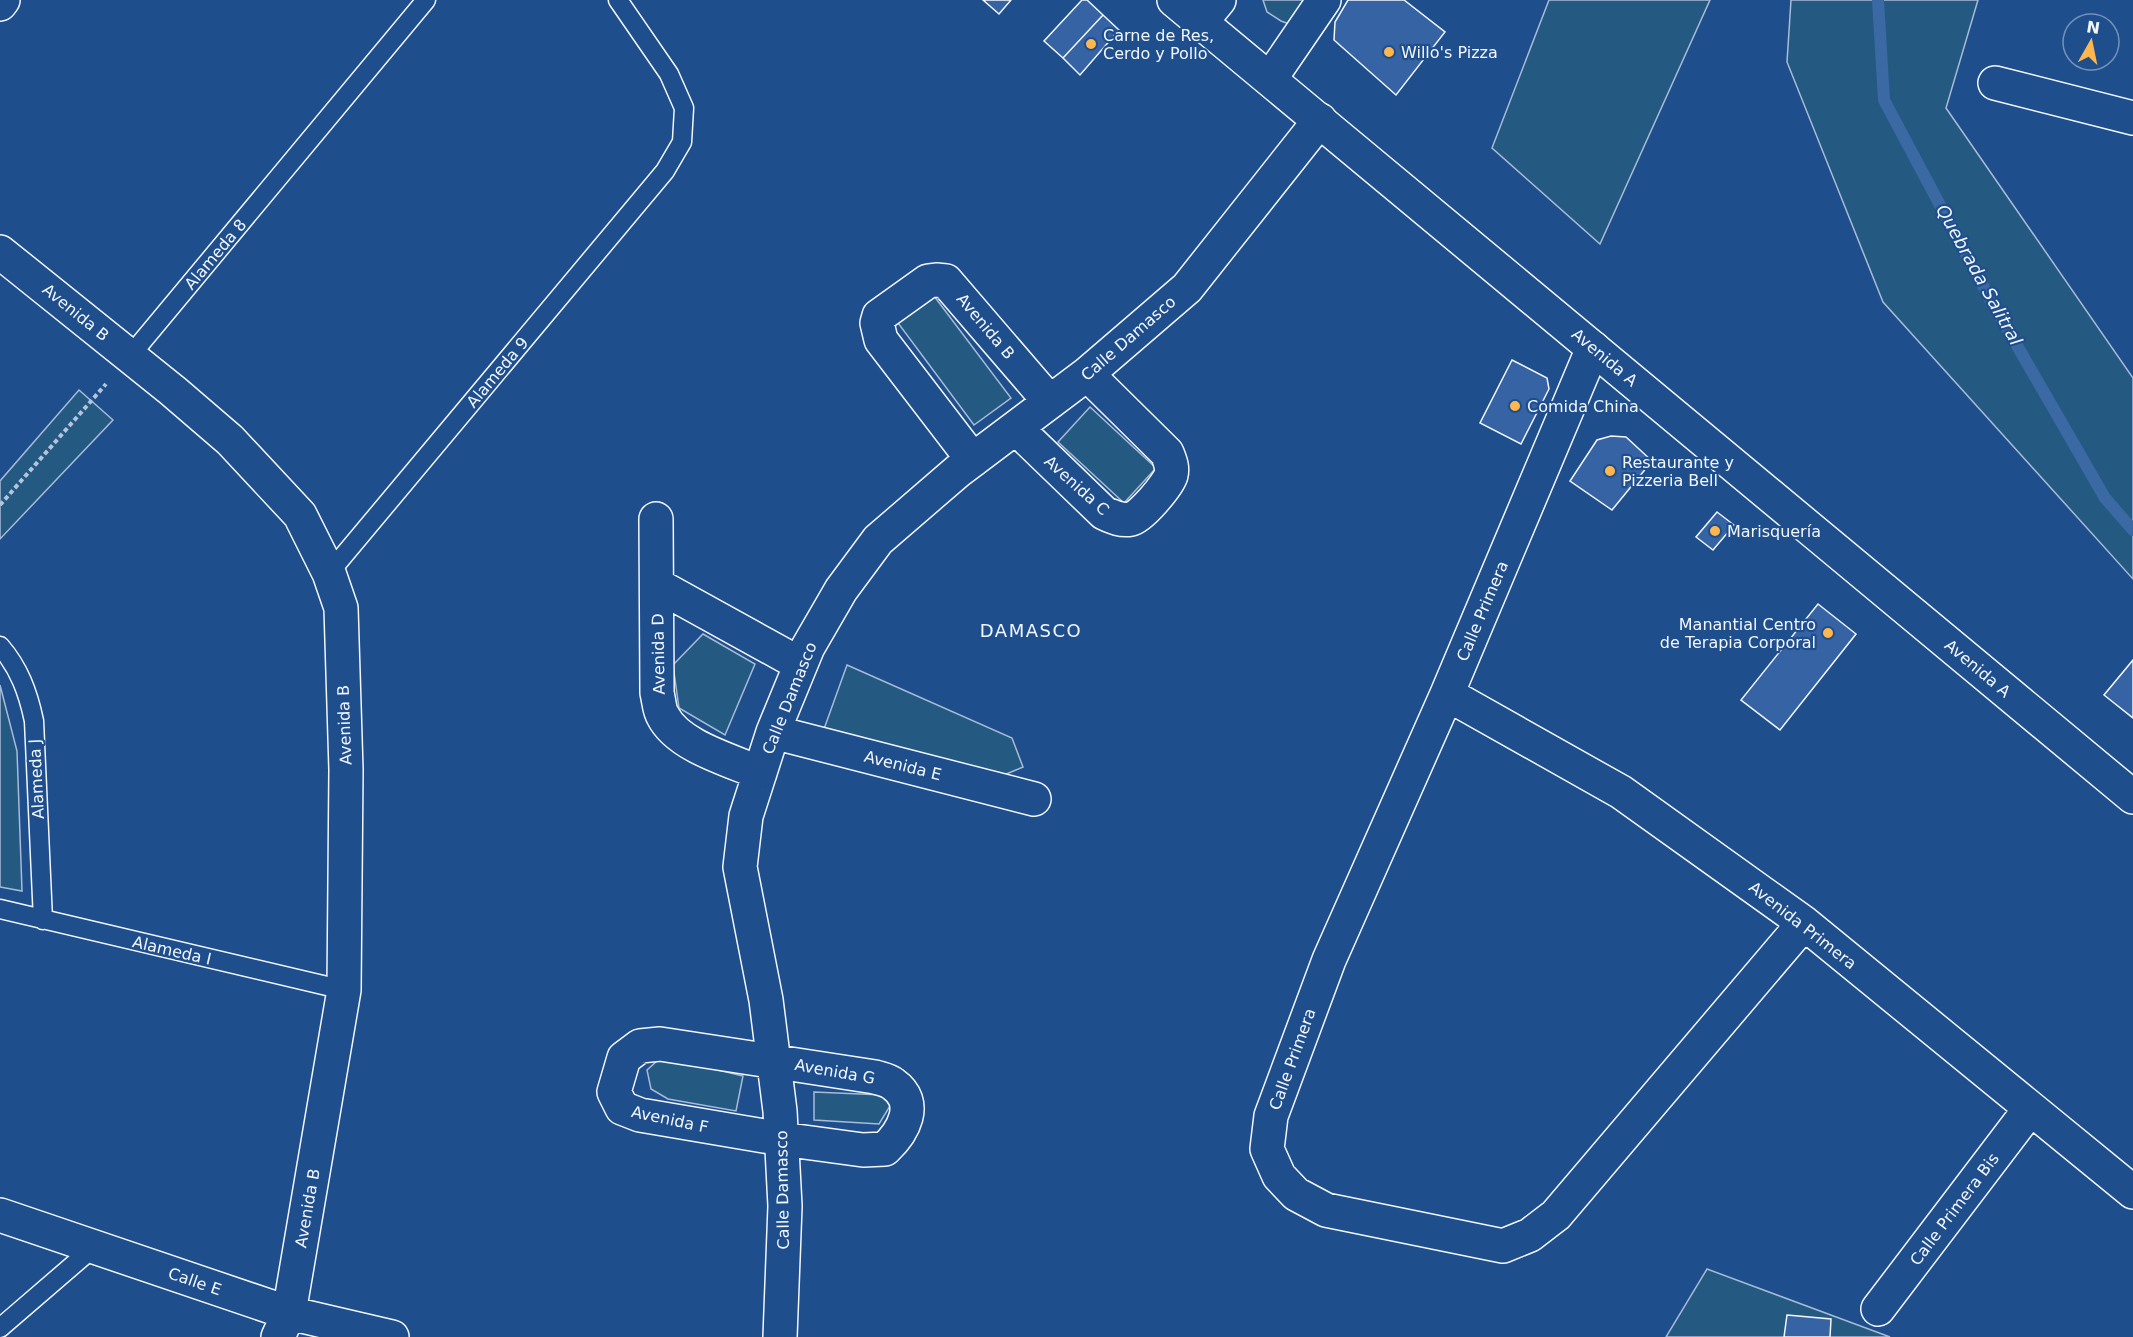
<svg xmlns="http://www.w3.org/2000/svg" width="2133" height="1337" font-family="'DejaVu Sans',sans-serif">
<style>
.green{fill:#245a82;stroke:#a8bbd7;stroke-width:1.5}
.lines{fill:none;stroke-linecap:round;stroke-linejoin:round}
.stream{stroke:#3b69a3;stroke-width:12}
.building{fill:#3563a3;stroke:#f2f6ff;stroke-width:1.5}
.service-casing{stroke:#f2f6ff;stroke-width:21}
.minor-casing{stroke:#f2f6ff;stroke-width:36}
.tertiary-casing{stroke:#f2f6ff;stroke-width:36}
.path{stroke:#b3c4dc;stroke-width:4;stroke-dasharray:4.5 3;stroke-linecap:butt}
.service{stroke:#1f4e8c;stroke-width:18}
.minor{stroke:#1f4e8c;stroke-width:33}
.tertiary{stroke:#1f4e8c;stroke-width:33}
.poi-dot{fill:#ffb74d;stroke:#1f4e8c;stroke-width:2}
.labels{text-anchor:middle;stroke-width:4.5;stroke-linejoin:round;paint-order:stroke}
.poi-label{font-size:16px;fill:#f2f6ff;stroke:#1f4e8c;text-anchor:start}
.street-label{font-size:16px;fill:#f2f6ff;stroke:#1f4e8c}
.water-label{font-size:18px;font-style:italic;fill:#f2f6ff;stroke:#1f4e8c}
.neighbourhood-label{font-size:18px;letter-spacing:1.5px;fill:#f2f6ff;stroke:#1f4e8c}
</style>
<rect width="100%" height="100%" fill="#1f4e8c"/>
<!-- green -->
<path class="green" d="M1263 0H1314L1295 26 1281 21 1267 12Z
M1549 0H1710L1600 244 1492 148Z
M1791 0H1978L1946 108 2133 378V579L1883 302 1787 62Z
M934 296 1011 398 974 425 898 323Z
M79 390 113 420 0 539V481Z
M1090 407 1156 468 1124 503 1058 442Z
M703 634 755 664 725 735 679 708 673 665Z
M847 665 1012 738 1023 767 997 778 824 729Z
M0 685 17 751 22 891 0 887Z
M672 1059 743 1076 736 1111 668 1099 651 1089 647 1070 657 1061Z
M814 1092 883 1095 890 1106 879 1124 814 1120Z
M1707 1269 1890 1337H1666Z"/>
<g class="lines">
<!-- stream -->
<path class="stream" d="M1878 0 1884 100 1989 297 2105 498 2133 530"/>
</g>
<!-- building -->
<path class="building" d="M983 0H1011L999 14Z
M1082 0H1087L1103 15 1063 58 1044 41Z
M1348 0H1404L1445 32 1396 95 1334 40 1335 22Z
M1103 15 1119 30 1080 75 1063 58Z
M1512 360 1547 378 1549 389 1521 444 1480 423Z
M1611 436 1626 437 1652 461 1612 510 1570 481 1597 440Z
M1717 512 1734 525 1713 550 1696 537Z
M1818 604 1856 634 1780 730 1741 700Z
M2133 660V718L2104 695Z
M1787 1315 1831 1319 1830 1337H1784Z"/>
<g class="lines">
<defs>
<path id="service" d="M130 356 426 0
M329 573 665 171 682 142 684 108 669 74 618 0
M0 646C19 668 28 692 34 721L43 920
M0 909 344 990
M0 1328 94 1247"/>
<path id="minor" d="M0 4 3 0
M1201 22 1219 0
M1270 79 1324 0
M1995 83 2133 118
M0 252 173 391 230 440 300 515 329 573 341 608 346 770 344 990 289 1313 278 1337
M1593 348 1447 694 1329 960 1271 1116 1267 1149 1279 1176 1296 1194 1326 1210 1503 1246 1530 1235 1556 1215 1804 923
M1016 428 1104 513C1113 517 1121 521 1131 519 1141 517 1168 485 1171 475 1173 467 1170 461 1167 453L1087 374
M973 460 881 340 877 323 879 316 928 281 936 280 946 281 1050 402
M656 519 657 693C659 700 659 710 663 716 678 746 730 760 760 773
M657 585 800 664
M1447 694 1621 792 1804 923 2133 1192
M773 732 1034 799
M660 1044 875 1077C881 1079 888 1080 893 1084 920 1103 903 1132 885 1149L863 1150 782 1139 640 1115 622 1108 614 1092 624 1058 640 1046Z
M0 1215 289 1313 392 1337
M1878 1309 2030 1109
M780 1337 785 1206 780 1111 766 1000 740 867 746 816 773 732 808 647 841 590 878 540 958 471 1087 374 1187 288 1320 120"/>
<path id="tertiary" d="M1174 0 2133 797"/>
</defs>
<!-- service casing -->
<use href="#service" class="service-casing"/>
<!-- minor casing -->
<use href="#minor" class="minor-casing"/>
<!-- tertiary casing -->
<use href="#tertiary" class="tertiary-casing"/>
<!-- path -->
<path class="path" d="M0 505 106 384"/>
<!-- service -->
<use href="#service" class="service"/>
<!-- minor -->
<use href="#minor" class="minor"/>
<!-- tertiary -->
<use href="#tertiary" class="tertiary"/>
</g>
<!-- markers -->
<g class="poi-dot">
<circle cx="1091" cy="44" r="6"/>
<circle cx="1389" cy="52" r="6"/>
<circle cx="1515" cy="406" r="6"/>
<circle cx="1610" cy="471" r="6"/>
<circle cx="1715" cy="531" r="6"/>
<circle cx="1828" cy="633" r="6"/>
</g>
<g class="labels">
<!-- poi labels -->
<g class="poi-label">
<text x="1103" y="41">Carne de Res,<tspan x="1103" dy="18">Cerdo y Pollo</tspan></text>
<text x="1401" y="58">Willo's Pizza</text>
<text x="1527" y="412">Comida China</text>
<text x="1622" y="468">Restaurante y<tspan x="1622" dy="18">Pizzeria Bell</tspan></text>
<text x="1727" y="537">Marisquería</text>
<text x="1816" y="630" text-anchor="end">Manantial Centro<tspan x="1816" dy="18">de Terapia Corporal</tspan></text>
</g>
<!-- street labels -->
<g class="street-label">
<text transform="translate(215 254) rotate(-50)" y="6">Alameda 8</text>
<text transform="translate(76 312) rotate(39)" y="6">Avenida B</text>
<text transform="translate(986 326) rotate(50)" y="6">Avenida B</text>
<text transform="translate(1128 338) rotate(-41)" y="6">Calle Damasco</text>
<text transform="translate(1605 357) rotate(40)" y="6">Avenida A</text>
<text transform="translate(497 372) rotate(-50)" y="6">Alameda 9</text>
<text transform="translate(1077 485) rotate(42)" y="6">Avenida C</text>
<text transform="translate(1482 611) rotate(-67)" y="6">Calle Primera</text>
<text transform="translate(658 654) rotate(-91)" y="6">Avenida D</text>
<text transform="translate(1978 668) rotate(40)" y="6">Avenida A</text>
<text transform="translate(789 698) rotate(-68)" y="6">Calle Damasco</text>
<text transform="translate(344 725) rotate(-92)" y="6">Avenida B</text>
<text transform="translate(903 765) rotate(14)" y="6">Avenida E</text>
<text transform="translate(36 779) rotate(-93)" y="6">Alameda J</text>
<text transform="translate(1803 925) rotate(38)" y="6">Avenida Primera</text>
<text transform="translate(172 950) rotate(13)" y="6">Alameda I</text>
<text transform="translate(1292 1059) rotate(-70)" y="6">Calle Primera</text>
<text transform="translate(835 1071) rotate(10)" y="6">Avenida G</text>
<text transform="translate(670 1119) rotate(12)" y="6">Avenida F</text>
<text transform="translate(782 1190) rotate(-91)" y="6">Calle Damasco</text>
<text transform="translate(307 1208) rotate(-80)" y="6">Avenida B</text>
<text transform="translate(1954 1209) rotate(-53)" y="6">Calle Primera Bis</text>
<text transform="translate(195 1281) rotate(19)" y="6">Calle E</text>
</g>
<!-- water labels -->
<g class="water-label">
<text transform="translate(1979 275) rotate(61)" y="6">Quebrada Salitral</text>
</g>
<!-- neighbourhood labels -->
<g class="neighbourhood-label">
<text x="1031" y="637">DAMASCO</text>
</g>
</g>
<!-- north arrow -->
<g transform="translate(2091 42) rotate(9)"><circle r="28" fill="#1f4e8c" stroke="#7391ba" stroke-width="1.5"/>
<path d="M0-4.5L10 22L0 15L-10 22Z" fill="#ffb74d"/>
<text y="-9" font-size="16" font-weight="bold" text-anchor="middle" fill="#f2f6ff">N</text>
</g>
</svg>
